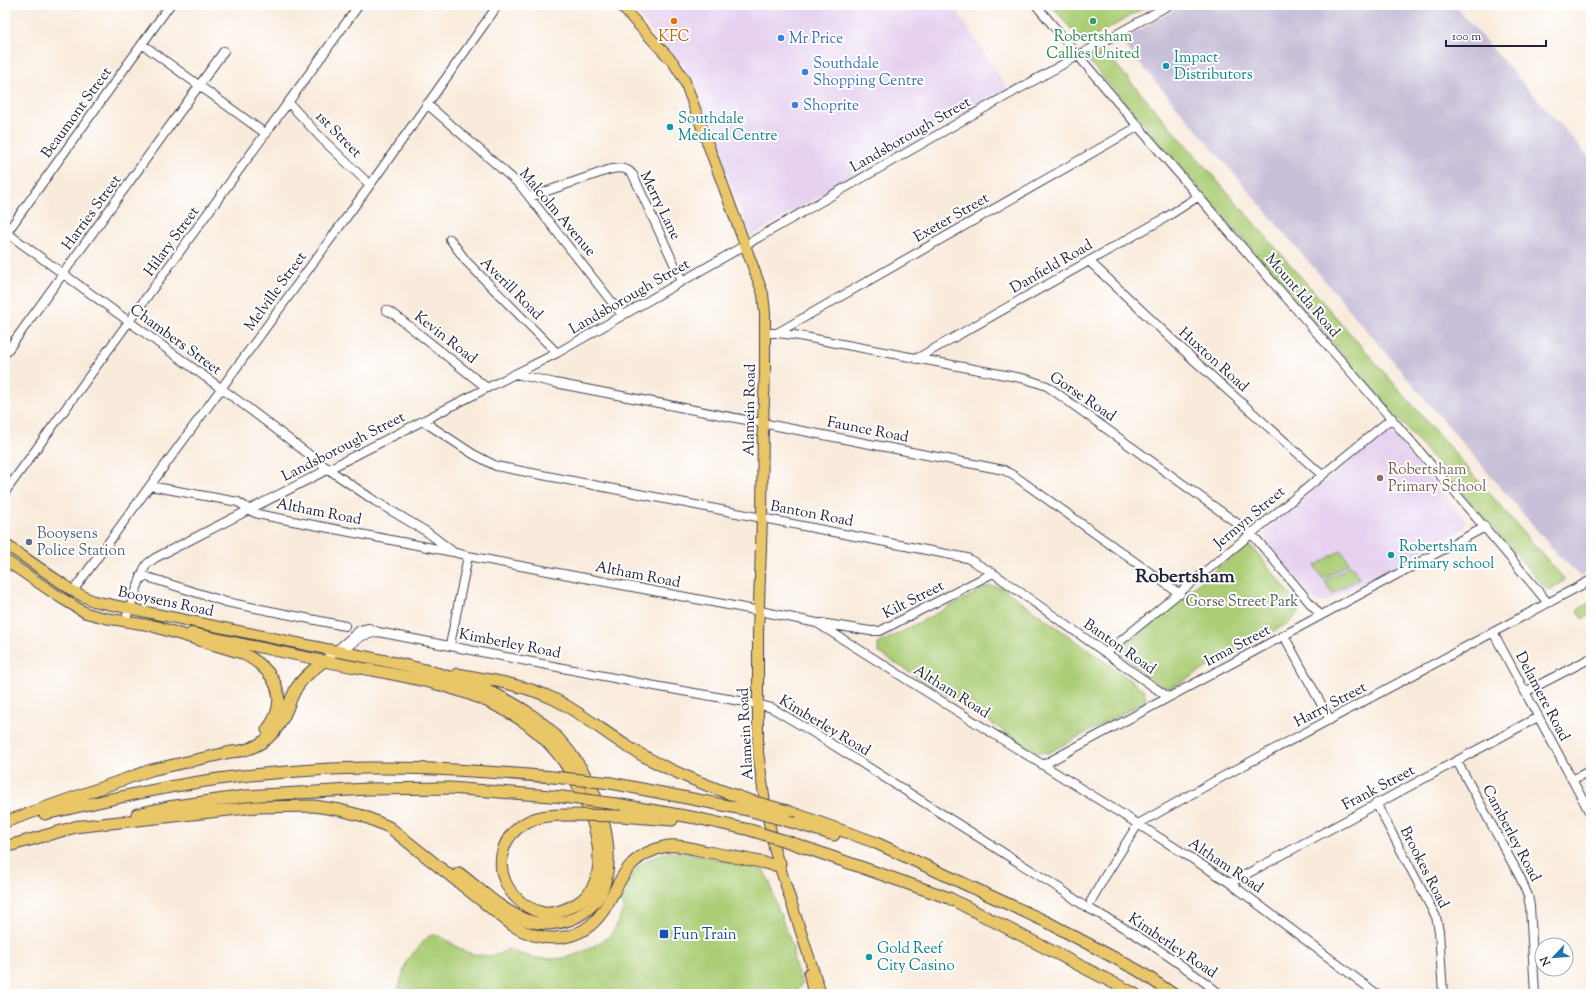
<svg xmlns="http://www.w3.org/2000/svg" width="1596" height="999" font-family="'Sorts Mill Goudy',serif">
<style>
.built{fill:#e6d2f0}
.industrial{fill:#c8bfd8}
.green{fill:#accd76;stroke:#677858}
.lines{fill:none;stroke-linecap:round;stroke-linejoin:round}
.minor-casing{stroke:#424053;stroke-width:10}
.major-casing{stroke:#424053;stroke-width:12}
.highway-casing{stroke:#424053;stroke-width:13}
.minor{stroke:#fff;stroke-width:8}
.major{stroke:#e9c769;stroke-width:10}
.highway{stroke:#e9c769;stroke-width:11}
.highway-bridge-casing{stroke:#424053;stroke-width:13;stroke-linecap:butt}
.highway-bridge{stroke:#e9c769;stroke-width:11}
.food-dot{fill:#e8710a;stroke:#fff;stroke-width:1.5}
.leisure-dot{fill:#2e9e5b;stroke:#fff;stroke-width:1.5}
.shop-dot{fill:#3f7fe0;stroke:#fff;stroke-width:1.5}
.culture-dot{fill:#0f9aa8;stroke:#fff;stroke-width:1.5}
.education-dot{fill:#8d6e63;stroke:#fff;stroke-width:1.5}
.service-dot{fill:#5c6f8a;stroke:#fff;stroke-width:1.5}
.transit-dot{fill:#1a4fb4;stroke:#fff;stroke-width:1.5}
.labels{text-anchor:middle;stroke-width:4;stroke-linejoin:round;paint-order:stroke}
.food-label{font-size:15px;fill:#c56008;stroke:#fff}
.leisure-label{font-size:15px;fill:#27864d;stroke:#fff}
.shop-label{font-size:15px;fill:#366cbe;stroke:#fff;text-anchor:start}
.culture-label{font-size:15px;fill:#0d838f;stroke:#fff;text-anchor:start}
.street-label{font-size:15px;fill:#22223b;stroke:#fff}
.education-label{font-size:15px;fill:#785e54;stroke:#fff;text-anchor:start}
.service-label{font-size:15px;fill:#4e5e75;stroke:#fff;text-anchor:start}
.park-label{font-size:15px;fill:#525e50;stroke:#fff}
.transit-label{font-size:15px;fill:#164399;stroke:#fff;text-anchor:start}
.district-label{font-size:19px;font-weight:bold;fill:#22223b;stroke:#fff}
</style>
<rect width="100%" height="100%" fill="#fff"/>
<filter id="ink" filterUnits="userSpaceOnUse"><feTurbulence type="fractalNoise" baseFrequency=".025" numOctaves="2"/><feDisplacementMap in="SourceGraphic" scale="8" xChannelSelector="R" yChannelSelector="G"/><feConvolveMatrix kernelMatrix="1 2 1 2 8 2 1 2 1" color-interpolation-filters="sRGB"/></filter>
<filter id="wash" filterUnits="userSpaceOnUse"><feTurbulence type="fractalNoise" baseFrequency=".012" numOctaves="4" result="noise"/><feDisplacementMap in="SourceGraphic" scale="16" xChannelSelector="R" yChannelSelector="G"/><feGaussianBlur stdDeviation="0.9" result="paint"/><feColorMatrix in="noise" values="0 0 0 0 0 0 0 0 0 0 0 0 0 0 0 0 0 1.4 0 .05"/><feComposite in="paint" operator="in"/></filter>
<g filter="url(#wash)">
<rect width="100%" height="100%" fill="#f9ebdc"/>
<!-- built -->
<path class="built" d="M628 5H953L1007 88 751 236 685 67Z
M1383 434H1393L1466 521 1464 529 1325 602H1319L1314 600 1265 539 1266 530Z"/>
<!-- industrial -->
<path class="industrial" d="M1182 5H1454L1591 160V571L1581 577 1557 554 1121 41Z"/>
<!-- green -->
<path class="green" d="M1051 5H1149L1089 40 1077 36Z
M1105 52 1565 580 1549 590 1545 588 1088 60Z
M1244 546 1253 548 1294 599 1299 611 1290 622 1170 688 1163 687 1121 656V649L1126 643Z
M1341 550 1349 563 1323 579 1315 566Z
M1351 565 1359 578 1332 594 1325 581Z
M989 586 1001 587 1144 690 1146 701 1048 753 1037 752 878 652V644Z
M1591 602V614L1582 619 1577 610Z
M667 852 688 853 763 869 770 883 774 898 793 948 794 963 802 984 795 994H397L407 960 429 936C441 931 455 948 466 952 473 954 486 957 494 955 499 955 504 951 508 949 539 963 568 963 597 944 602 941 608 938 612 933 617 926 620 916 624 908L618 899C626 874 643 859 667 852Z"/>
</g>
<g filter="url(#ink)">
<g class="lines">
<defs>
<path id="minor" d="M1036 5C1203 208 1381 401 1548 603
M142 44 266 134
M289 103 321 138 370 185
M427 104 520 185 622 315
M530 197 608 170C618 168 626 166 633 175L682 281
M7 233 244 405 328 469 375 501 427 532 452 551
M5 235 170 5
M450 239 466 261 557 353
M1089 261 1195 361 1322 475
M386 310 395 315 487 388
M765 333H777L794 335 1026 379 1047 386 1252 534 1320 615
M777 333 1139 126
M5 354 224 51
M916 359 1165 218 1199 196
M516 374 555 383 1004 470 1016 477 1180 594
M423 421 473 454 496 466 967 558 993 573 1168 697
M150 486 238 502 255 513 262 515 453 552 468 556 760 611 817 623 1043 765 1138 824 1230 883 1377 994
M5 492 359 5
M141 575 226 602 345 626
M73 591 370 185 498 5
M125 621 144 569 147 564 155 558 487 388 557 353 965 119 1169 5
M821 623 870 631H880L993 573
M1493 632 1591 815
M1284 636 1330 720
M450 645 468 556
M341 652 362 636 378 632
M1106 653 1392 418
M324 661 360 630 369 628 378 632 660 687 757 704 772 708 819 736 1062 890 1083 905
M1525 692 1591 658
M1457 761 1520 877 1528 896 1530 906 1535 994
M1043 765 1485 527
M1572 780 1591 770
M1376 803 1436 917 1439 931 1443 994
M1230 883 1538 717
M1091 901 1104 878 1138 824 1222 777 1591 580
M1086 907C1133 931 1178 961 1220 994"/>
<path id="major" d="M620 5 673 62 684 79 763 294 765 313V375L763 423 762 518 758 633V752L765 803 775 852 821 994
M5 544 73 591 93 601 336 651
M5 560 61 598 86 613 105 618 160 627
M191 633 324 661
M809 973 813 994"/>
<path id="highway" d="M153 626 242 653C274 669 292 698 267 730
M336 651C399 663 477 677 530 714 557 732 581 763 594 793 609 831 622 892 578 916 562 925 543 926 526 920 501 910 480 889 459 873
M457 674C489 680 523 684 554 699 580 712 603 731 628 747 666 770 706 786 748 800
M611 783 748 810
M616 804 696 818 750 830
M787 811 874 842 1049 923 1139 971 1173 994
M45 814C110 799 174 784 241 776 283 772 326 768 368 768 430 767 491 772 553 777
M137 814 168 807 246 796 368 789 450 788 563 797
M621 816 672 820
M5 822 151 770 231 752C254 751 273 739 283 718 288 708 291 697 297 687 304 676 314 669 324 661 393 675 469 682 527 724 541 735 554 748 564 762 587 796 623 876 576 904 565 910 552 916 540 912 500 900 486 850 522 825 536 815 555 815 571 815
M795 823 834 835
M74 827 256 807 314 806 340 810 363 816 389 827 512 925C542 944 581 944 603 911 619 887 623 861 654 850 661 847 671 845 678 846 688 847 698 850 708 852 730 856 752 860 774 865L780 863
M792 843 949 898 1135 994
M5 847 79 826"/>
</defs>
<!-- minor casing -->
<use href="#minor" class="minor-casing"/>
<!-- major casing -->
<use href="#major" class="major-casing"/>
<!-- highway casing -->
<use href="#highway" class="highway-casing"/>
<!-- minor -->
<use href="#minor" class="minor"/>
<!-- major -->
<use href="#major" class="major"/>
<!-- highway -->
<use href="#highway" class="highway"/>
<defs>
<path id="highway-bridge" d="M553 777 611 783
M563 797 616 804
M748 800 787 811
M748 810 795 823
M571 815 621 816
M750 830 792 843"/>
</defs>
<!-- highway-bridge casing -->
<use href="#highway-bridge" class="highway-bridge-casing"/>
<!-- highway-bridge -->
<use href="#highway-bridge" class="highway-bridge"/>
</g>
</g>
<!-- markers -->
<circle class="food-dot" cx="674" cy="21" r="4"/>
<circle class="leisure-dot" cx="1093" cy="21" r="4"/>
<g class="shop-dot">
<circle cx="781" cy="38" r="4"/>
<circle cx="805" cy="72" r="4"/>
<circle cx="795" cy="105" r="4"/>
</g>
<g class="culture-dot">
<circle cx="1166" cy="66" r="4"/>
<circle cx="670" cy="127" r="4"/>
<circle cx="1391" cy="555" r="4"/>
<circle cx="869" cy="957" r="4"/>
</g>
<circle class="education-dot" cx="1380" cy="478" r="4"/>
<circle class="service-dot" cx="29" cy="542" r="4"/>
<rect class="transit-dot" x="659" y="929" width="10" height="10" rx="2"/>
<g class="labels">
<!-- food labels -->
<g class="food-label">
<text x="674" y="41">KFC</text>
</g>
<!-- leisure labels -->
<g class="leisure-label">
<text x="1093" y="41">Robertsham<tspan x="1093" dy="17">Callies United</tspan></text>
</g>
<!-- shop labels -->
<g class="shop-label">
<text x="789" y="43">Mr Price</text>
<text x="813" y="68">Southdale<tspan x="813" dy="17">Shopping Centre</tspan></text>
<text x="803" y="110">Shoprite</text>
</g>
<!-- culture labels -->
<g class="culture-label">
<text x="1174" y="62">Impact<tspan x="1174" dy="17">Distributors</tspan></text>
<text x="678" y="123">Southdale<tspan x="678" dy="17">Medical Centre</tspan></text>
<text x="1399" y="551">Robertsham<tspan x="1399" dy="17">Primary school</tspan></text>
<text x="877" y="953">Gold Reef<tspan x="877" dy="17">City Casino</tspan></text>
</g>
<!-- street labels -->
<g class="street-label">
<text transform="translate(76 112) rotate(-54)" y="5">Beaumont Street</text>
<text transform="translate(339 134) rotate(45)" y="5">1st Street</text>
<text transform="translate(910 134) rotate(-30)" y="5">Landsborough Street</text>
<text transform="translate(661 205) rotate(64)" y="5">Merry Lane</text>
<text transform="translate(91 212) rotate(-54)" y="5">Harries Street</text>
<text transform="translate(558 212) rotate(50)" y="5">Malcolm Avenue</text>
<text transform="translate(951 217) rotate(-30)" y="5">Exeter Street</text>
<text transform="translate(171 241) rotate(-54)" y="5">Hilary Street</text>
<text transform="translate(1051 266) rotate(-30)" y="5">Danfield Road</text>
<text transform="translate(512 288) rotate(45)" y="5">Averill Road</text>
<text transform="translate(275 291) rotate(-54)" y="5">Melville Street</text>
<text transform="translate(1303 295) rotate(49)" y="5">Mount Ida Road</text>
<text transform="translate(629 296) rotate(-30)" y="5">Landsborough Street</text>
<text transform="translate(446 337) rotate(38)" y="5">Kevin Road</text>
<text transform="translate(176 339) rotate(36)" y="5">Chambers Street</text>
<text transform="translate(1214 359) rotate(42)" y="5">Huxton Road</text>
<text transform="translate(1083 396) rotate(34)" y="5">Gorse Road</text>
<text transform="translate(749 410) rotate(-89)" y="5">Alamein Road</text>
<text transform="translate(868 429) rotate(11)" y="5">Faunce Road</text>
<text transform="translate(343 446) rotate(-27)" y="5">Landsborough Street</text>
<text transform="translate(319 511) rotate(11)" y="5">Altham Road</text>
<text transform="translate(812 513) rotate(11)" y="5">Banton Road</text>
<text transform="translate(1249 517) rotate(-40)" y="5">Jermyn Street</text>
<text transform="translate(638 574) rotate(11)" y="5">Altham Road</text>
<text transform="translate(913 599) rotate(-27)" y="5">Kilt Street</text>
<text transform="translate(166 601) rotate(12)" y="5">Booysens Road</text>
<text transform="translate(510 643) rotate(11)" y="5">Kimberley Road</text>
<text transform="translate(1237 645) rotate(-28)" y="5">Irma Street</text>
<text transform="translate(1120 646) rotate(35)" y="5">Banton Road</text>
<text transform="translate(952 691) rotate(32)" y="5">Altham Road</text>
<text transform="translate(1543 696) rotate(62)" y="5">Delamere Road</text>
<text transform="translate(1330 704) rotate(-28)" y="5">Harry Street</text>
<text transform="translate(825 725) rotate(31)" y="5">Kimberley Road</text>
<text transform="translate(745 734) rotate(-93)" y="5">Alamein Road</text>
<text transform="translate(1378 787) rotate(-28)" y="5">Frank Street</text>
<text transform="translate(1512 833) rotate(62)" y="5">Camberley Road</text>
<text transform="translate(1226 865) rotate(34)" y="5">Altham Road</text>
<text transform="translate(1425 867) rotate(63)" y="5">Brookes Road</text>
<text transform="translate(1173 945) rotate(34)" y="5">Kimberley Road</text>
</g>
<!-- education labels -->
<g class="education-label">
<text x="1388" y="474">Robertsham<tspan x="1388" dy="17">Primary School</tspan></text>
</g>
<!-- service labels -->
<g class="service-label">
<text x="37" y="538">Booysens<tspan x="37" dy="17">Police Station</tspan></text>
</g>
<!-- park labels -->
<g class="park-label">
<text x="1242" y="606">Gorse Street Park</text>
</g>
<!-- transit labels -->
<g class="transit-label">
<text x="673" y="939">Fun Train</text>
</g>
<!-- district labels -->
<g class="district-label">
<text x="1185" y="582">Robertsham</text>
</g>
</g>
<!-- margin -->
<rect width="1596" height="999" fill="none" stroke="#fff" stroke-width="20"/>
<!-- north arrow -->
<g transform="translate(1554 957) rotate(244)"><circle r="19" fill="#ffffff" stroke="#a7a7b1"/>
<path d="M0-3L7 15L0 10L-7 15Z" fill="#1f6fb2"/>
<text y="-6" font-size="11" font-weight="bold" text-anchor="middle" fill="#22223b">N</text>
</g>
<!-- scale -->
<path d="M1446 40v6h100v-6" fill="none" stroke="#22223b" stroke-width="2"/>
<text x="1452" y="40" font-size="12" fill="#22223b" stroke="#ffffff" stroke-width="3" paint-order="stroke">100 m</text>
</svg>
